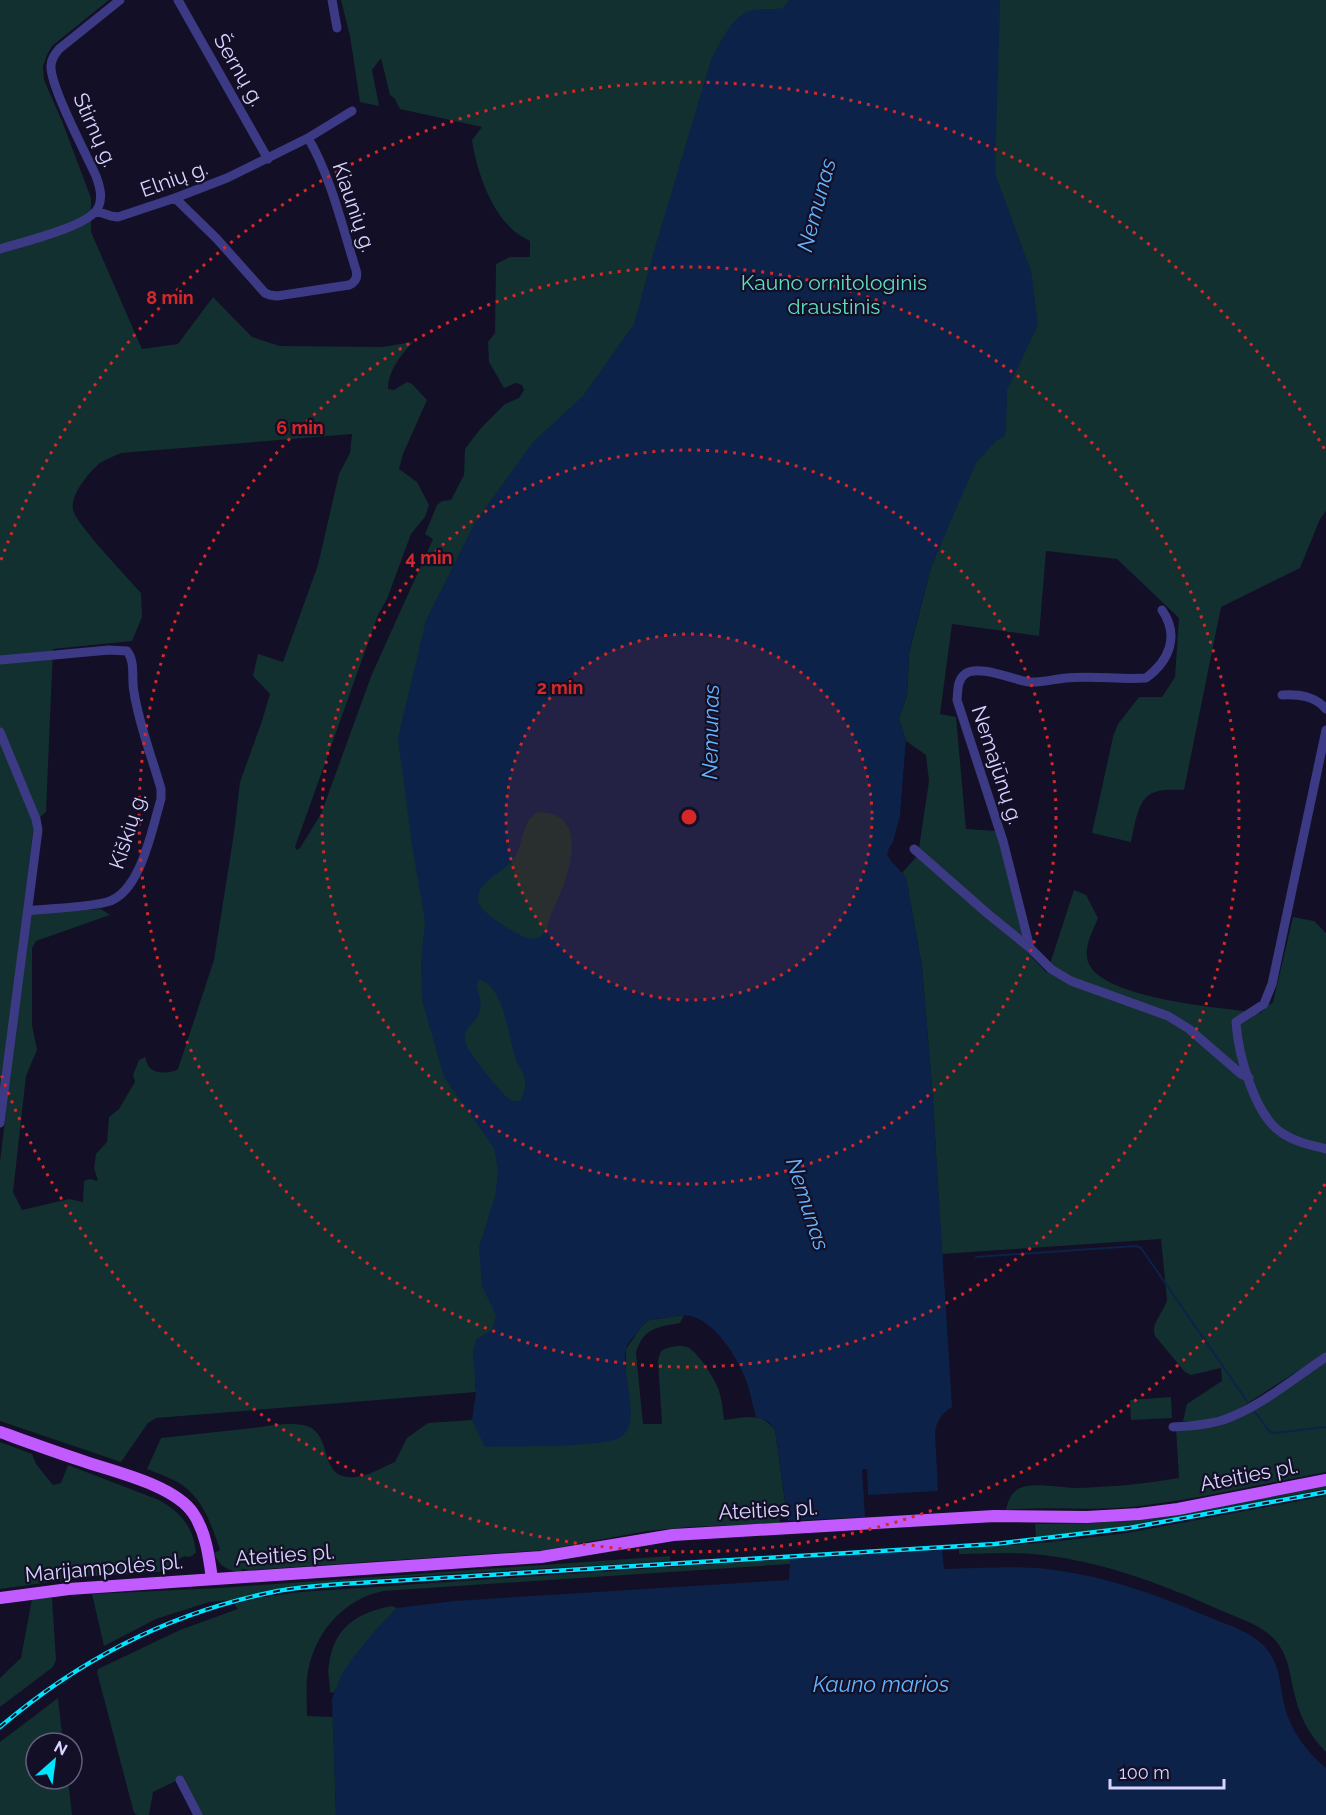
<svg xmlns="http://www.w3.org/2000/svg" width="1326" height="1815" font-family="Raleway,sans-serif">
<style>
.green{fill:#12302f}
.water{fill:#0c2248;fill-rule:evenodd}
.pier{fill:#130f26}
.lines{fill:none;stroke-linecap:round;stroke-linejoin:round}
.stream{stroke:#0c2248;stroke-width:2}
.minor{stroke:#3d3a85;stroke-width:9}
.major{stroke:#c25bff;stroke-width:12}
.rail-casing{stroke:#00e5ff;stroke-width:4.5}
.rail{stroke:#130f26;stroke-width:2;stroke-dasharray:7;stroke-linecap:butt}
.ring{fill:none;stroke:#d62828;stroke-width:3;stroke-dasharray:3 6}
.labels{text-anchor:middle;stroke-width:4.5;stroke-linejoin:round;paint-order:stroke}
.street-label{font-size:21px;fill:#d9d4ff;stroke:#130f26}
.park-label{font-size:21px;fill:#5fe0c0;stroke:#130f26}
.water-label{font-size:22px;font-style:italic;fill:#62b6ff;stroke:#130f26}
.centre{fill:#d62828;stroke:#130f26;stroke-width:3}
.ring-label{font-size:18px;text-anchor:middle;font-weight:bold;fill:#d62828;stroke:#130f26;stroke-width:4.5;stroke-linejoin:round;paint-order:stroke}
</style>
<rect width="100%" height="100%" fill="#130f26"/>
<!-- green -->
<path class="green" d="M0 0H109L52 46 47 55 43 66 44 80 62 121 91 198V232L142 349 178 344 213 297 252 337 280 346 382 347 413 342C401 355 388 371 388 389L394 390 407 382 412 384 427 400 403 454 399 469 417 482 429 505 425 517 411 534 387 599 378 615 295 847 297 850 300 848 321 814 372 674 433 539 425 534 437 505 442 501 451 500 464 475 465 449 481 428 505 404 519 398 524 390 522 385 516 383 504 388 489 362 488 342 495 333 496 264 510 257H530V241C523 237 515 233 510 227 489 207 476 168 472 140L482 127 400 109 395 99 390 95 381 58 372 70 379 106 360 102 350 36 341 0H1326V511L1320 519 1300 568 1221 607 1184 790C1175 790 1163 789 1155 792 1137 797 1135 826 1131 842L1092 833 1113 737 1118 724 1139 697H1162L1175 677 1179 618 1117 559 1046 551 1039 636 952 624 940 714 956 717 966 829 996 831 1028 953 1047 973 1074 890 1086 895 1098 918C1093 930 1085 945 1087 958 1093 999 1225 1008 1260 1013L1273 1002 1293 917 1314 921 1326 933V1353L1240 1408 1224 1416 1201 1421H1183L1187 1404 1222 1381 1221 1368 1191 1375 1185 1372 1155 1336C1150 1324 1164 1312 1167 1300L1161 1239 942 1254 932 1087 922 967 906 878 902 873 918 855 929 781 926 755 906 741 899 718 907 695 909 653 931 567 942 541 475 1382 476 1392 156 1418 148 1423 121 1462 0 1421V1162L30 914 101 909 110 915 36 941 32 948V1025L37 1050 26 1076 13 1192 22 1210 69 1199 83 1202 84 1181 90 1179 98 1181 94 1168 96 1154 107 1142 109 1117 119 1109 135 1082 133 1075 139 1060 145 1057C146 1060 147 1064 149 1067 155 1074 171 1074 178 1069L214 960 234 833 240 782 262 721 270 694 253 676 258 654 283 662 318 565 339 474 350 453 352 434 121 453C114 456 106 459 100 463 89 472 70 495 73 510 77 525 128 578 141 593L142 617 132 641 53 649 46 812 39 818 33 820V832L0 1098Z
M684 1315 680 1323C657 1327 643 1328 636 1353L643 1424H662L658 1360 661 1351C668 1347 682 1344 689 1348 700 1355 715 1379 719 1391 722 1400 723 1410 724 1420 745 1418 761 1411 775 1430L787 1516H779L780 1523 689 1527 647 1531 545 1550 249 1570 242 1569 240 1573C227 1570 219 1566 214 1553L220 1550C212 1527 204 1500 182 1485 172 1478 159 1474 147 1469L161 1438C192 1435 222 1431 253 1428 268 1426 287 1422 303 1425 336 1431 315 1481 356 1477 368 1476 383 1467 395 1462L407 1438 428 1423 472 1420 486 1447 626 1369V1349L641 1327 649 1320Z
M1326 1362V1472C1261 1484 1196 1500 1131 1507 1089 1511 1048 1506 1006 1510 1008 1501 1011 1492 1020 1488 1034 1482 1061 1488 1076 1488 1111 1487 1144 1484 1179 1478L1176 1429 1214 1426 1235 1420 1288 1388Z
M1171 1397 1172 1418 1131 1420 1130 1400Z
M0 1442 32 1454 36 1464 53 1485 61 1483 68 1465 159 1500C180 1512 194 1527 196 1553L190 1557C179 1554 177 1563 172 1571L94 1576 0 1589Z
M1326 1485V1489L1121 1527 1036 1537 1035 1524 1099 1523Z
M1326 1496V1752C1309 1735 1299 1716 1294 1692 1290 1676 1289 1659 1279 1645 1266 1626 1240 1619 1220 1610 1159 1583 1100 1560 1032 1554 1008 1552 983 1554 959 1554V1549L1051 1542 1127 1533Z
M670 1556V1561L417 1576 350 1581 280 1589 231 1600 209 1602 156 1619 104 1646 92 1594 219 1588Z
M790 1559V1564L383 1591C341 1600 312 1636 307 1678 306 1690 307 1704 307 1716L333 1717 336 1815H202L184 1777 153 1792 149 1815H137L134 1813 97 1672 98 1669 180 1630 238 1609 234 1604 259 1598 300 1592Z
M45 1596 52 1598 56 1660 53 1667 0 1707V1678L21 1658 32 1599Z
M392 1606 397 1608C372 1634 349 1659 334 1693L330 1692C330 1683 327 1673 329 1664 334 1627 358 1612 392 1606Z
M58 1698 63 1743H36V1779H68L72 1815H0V1742Z"/>
<!-- water -->
<path class="water" d="M789 0H1000L995 173 1031 271 1038 325 1007 390 1006 430 1004 437 996 441 976 463 931 567 909 653 907 695 899 718 906 741 900 817 893 842 889 848 887 854 891 861 906 877 922 967 932 1087 952 1407C942 1413 937 1420 935 1432L938 1491 868 1495 867 1469H862L865 1517 788 1521 775 1430 769 1422 756 1417C753 1407 751 1396 748 1386 740 1361 714 1316 684 1315 680 1315 675 1316 671 1317 664 1318 654 1318 648 1321 643 1324 639 1329 636 1334 632 1338 627 1344 626 1349 620 1372 643 1422 621 1437 605 1448 510 1446 485 1447L472 1420 476 1392 473 1352 477 1339 492 1330 496 1315 482 1286 479 1247 495 1196 498 1172 494 1148 444 1077 422 1000 421 961 425 921 412 845 398 738 426 620 475 523 533 442 583 396 634 324 654 251 711 60C720 43 733 13 754 10 764 8 773 10 783 8ZM540 812C594 815 566 883 552 912 548 920 547 936 537 938 529 941 518 934 511 930 502 925 480 911 478 901 476 882 502 873 512 861 525 846 520 818 540 812ZM480 980C505 987 508 1038 516 1060 518 1066 523 1071 524 1077 527 1084 524 1093 521 1100 517 1101 515 1102 512 1101 503 1097 475 1059 469 1050 467 1047 464 1041 465 1037 465 1027 476 1022 479 1013 484 1003 476 991 477 981Z
M942 1549 944 1569C980 1568 1018 1565 1054 1570 1109 1577 1160 1596 1211 1618 1230 1626 1256 1633 1269 1652 1280 1667 1280 1686 1284 1704 1290 1730 1306 1751 1326 1768V1815H336L332 1699 341 1676 351 1660 378 1627 397 1608 454 1601 789 1580 790 1559Z"/>
<!-- pier -->
<path class="pier" d="M906 741 909 743 903 817 896 844 893 842 900 817Z"/>
<g class="lines">
<!-- stream -->
<path class="stream" d="M976 1257 1136 1246 1141 1248 1247 1401
M1255 1412 1269 1431 1274 1433 1326 1427"/>
<!-- minor -->
<path class="minor" d="M178 0 268 159
M332 0 337 28
M175 198 217 239 265 293 270 295 277 296 349 285C356 282 358 277 356 270 343 229 330 174 308 138
M96 211 111 216 118 217 175 198 227 178 308 138 352 111
M0 249C22 242 88 227 98 208 103 198 100 187 96 176 86 154 50 86 51 66 51 59 55 54 59 49L120 0
M0 660 109 650 127 651C136 662 131 679 134 692 139 725 152 757 161 789V799C152 828 141 893 107 902 83 908 53 908 28 911
M1282 695C1299 694 1315 696 1326 709
M1326 730 1272 984 1264 1004 1236 1022C1238 1053 1254 1115 1282 1133 1295 1142 1311 1145 1326 1149
M0 732 36 819 38 830 0 1123
M914 849 988 914 1030 948 1051 969 1071 981 1168 1016 1189 1029 1241 1074 1249 1078
M1030 948 1003 841 957 700C958 691 957 680 965 674 979 664 1013 680 1029 682 1042 683 1054 679 1066 678 1093 675 1120 680 1146 678 1169 661 1180 636 1162 610
M1173 1427C1190 1426 1207 1425 1223 1420 1259 1408 1294 1378 1326 1357
M180 1780 198 1815"/>
<!-- major -->
<path class="major" d="M0 1432C28 1442 55 1452 83 1461 115 1472 174 1485 193 1513 206 1532 209 1557 212 1579
M0 1598 69 1589 541 1557 673 1535 994 1516 1087 1517 1139 1514 1178 1509 1326 1480"/>
<defs>
<path id="rail" d="M0 1727C80 1659 169 1613 273 1592 295 1587 319 1586 341 1584L995 1544 1129 1528 1326 1492"/>
</defs>
<!-- rail casing -->
<use href="#rail" class="rail-casing"/>
<!-- rail -->
<use href="#rail" class="rail"/>
</g>
<!-- distance rings -->
<circle cx="689" cy="817" r="183" fill="#d62828" fill-opacity=".12"/>
<g class="ring">
<circle cx="689" cy="817" r="183"/>
<circle cx="689" cy="817" r="367"/>
<circle cx="689" cy="817" r="550"/>
<path d="M1325 1184A734 734 0 0 1 1 1074M1 560A734 734 0 0 1 1325 450"/>
</g>
<g class="labels">
<!-- street labels -->
<g class="street-label">
<text transform="translate(239 70) rotate(60)" y="7">Šernų g.</text>
<text transform="translate(95 130) rotate(66)" y="7">Stirnų g.</text>
<text transform="translate(174 179) rotate(-20)" y="7">Elnių g.</text>
<text transform="translate(354 207) rotate(71)" y="7">Kiaunių g.</text>
<text transform="translate(997 765) rotate(72)" y="7">Nemajūnų g.</text>
<text transform="translate(128 831) rotate(-72)" y="7">Kiškių g.</text>
<text transform="translate(1249 1475) rotate(-11)" y="7">Ateities pl.</text>
<text transform="translate(768 1510) rotate(-3)" y="7">Ateities pl.</text>
<text transform="translate(285 1555) rotate(-4)" y="7">Ateities pl.</text>
<text transform="translate(104 1568) rotate(-5)" y="7">Marijampolės pl.</text>
</g>
<!-- park labels -->
<g class="park-label">
<text x="834" y="290">Kauno ornitologinis<tspan x="834" dy="24">draustinis</tspan></text>
</g>
<!-- water labels -->
<g class="water-label">
<text transform="translate(816 205) rotate(-75)" y="8">Nemunas</text>
<text transform="translate(710 732) rotate(-89)" y="8">Nemunas</text>
<text transform="translate(808 1204) rotate(72)" y="8">Nemunas</text>
<text x="881" y="1692">Kauno marios</text>
</g>
</g>
<circle cx="689" cy="817" r="9" class="centre"/>
<g class="ring-label">
<text x="170" y="304">8 min</text>
<text x="300" y="434">6 min</text>
<text x="429" y="564">4 min</text>
<text x="560" y="694">2 min</text>
</g>
<!-- north arrow -->
<g transform="translate(54 1761) rotate(28)"><circle r="28" fill="#130f26" stroke="#625e7d" stroke-width="1.5"/>
<path d="M0-4.5L10 22L0 15L-10 22Z" fill="#00e5ff"/>
<text y="-9" font-size="16" font-weight="bold" text-anchor="middle" fill="#d9d4ff">N</text>
</g>
<!-- scale -->
<path d="M1110 1779v9h114v-9" fill="none" stroke="#d9d4ff" stroke-width="3"/>
<text x="1119" y="1779" font-size="18" fill="#d9d4ff" stroke="#130f26" stroke-width="4.5" paint-order="stroke">100 m</text>
</svg>
